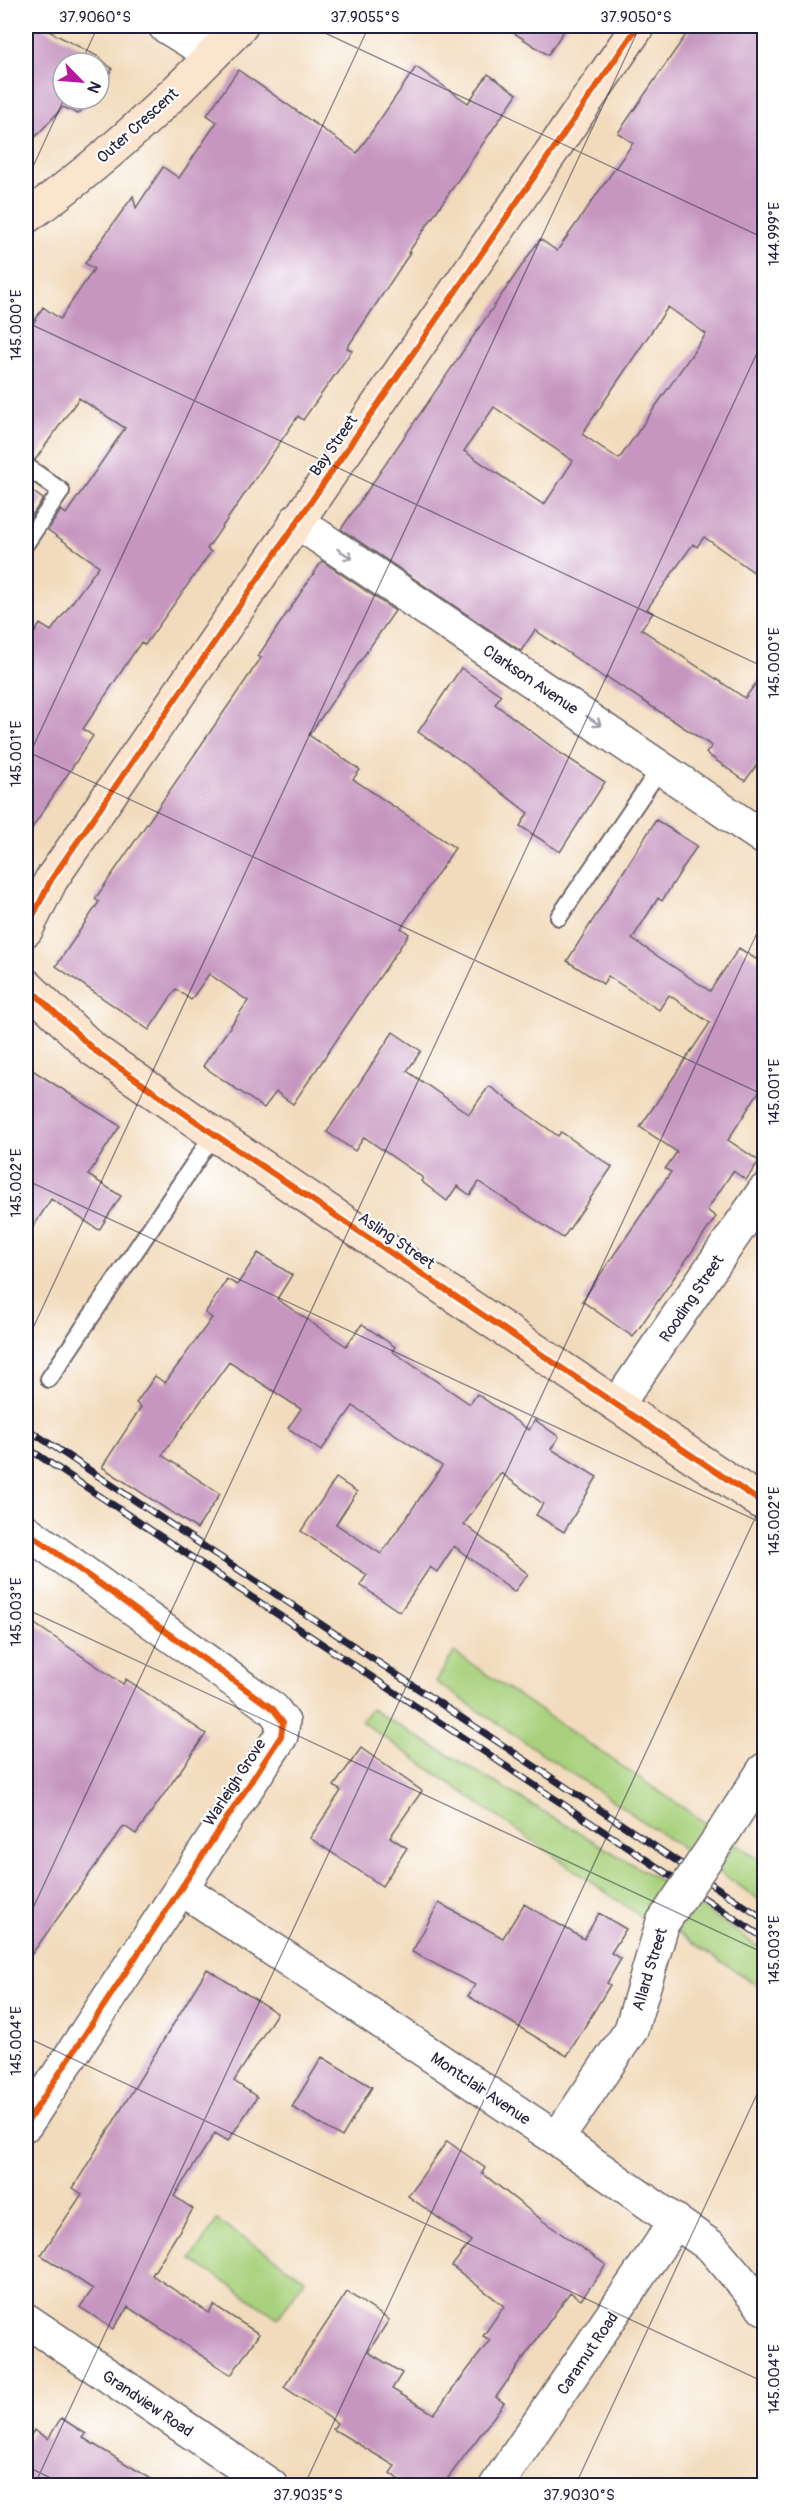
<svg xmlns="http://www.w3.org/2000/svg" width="790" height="2511" font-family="Pangolin,sans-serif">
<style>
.green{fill:#a9d17d;stroke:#667a5c;stroke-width:1.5}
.building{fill:#c696c0;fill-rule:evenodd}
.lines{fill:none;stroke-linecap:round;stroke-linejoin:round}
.lane-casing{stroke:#6b6368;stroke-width:20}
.street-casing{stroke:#6b6368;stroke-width:36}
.secondary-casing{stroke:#6b6368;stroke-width:36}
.lane{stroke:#fff;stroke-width:16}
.street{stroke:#fff;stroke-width:33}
.secondary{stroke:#fce5cf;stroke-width:33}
.rail-casing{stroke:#22223b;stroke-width:7}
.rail{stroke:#fff;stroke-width:4.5;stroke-dasharray:14;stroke-linecap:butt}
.street-bridge-casing{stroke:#6b6368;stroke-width:36;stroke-linecap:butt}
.street-bridge{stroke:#fff;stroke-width:33}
.cycleway-casing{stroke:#fff;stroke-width:10}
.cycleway{stroke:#e8590c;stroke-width:6}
.oneway{stroke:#9c9ca7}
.ticks{fill:none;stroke:#22223b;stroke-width:1.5;stroke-opacity:0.45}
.labels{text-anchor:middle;stroke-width:4.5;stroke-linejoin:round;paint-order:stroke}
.street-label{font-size:16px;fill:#22223b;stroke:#fff}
.neatline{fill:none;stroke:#22223b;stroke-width:2}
.ticks-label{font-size:15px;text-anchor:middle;fill:#22223b}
</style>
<rect width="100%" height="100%" fill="#fff"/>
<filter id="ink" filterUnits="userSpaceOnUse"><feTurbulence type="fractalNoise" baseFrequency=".0167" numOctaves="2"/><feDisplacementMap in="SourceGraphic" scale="12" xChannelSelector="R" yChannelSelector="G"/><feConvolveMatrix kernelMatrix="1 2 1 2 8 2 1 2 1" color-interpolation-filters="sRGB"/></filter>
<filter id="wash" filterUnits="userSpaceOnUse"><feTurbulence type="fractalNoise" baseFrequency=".008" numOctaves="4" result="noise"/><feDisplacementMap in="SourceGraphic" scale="24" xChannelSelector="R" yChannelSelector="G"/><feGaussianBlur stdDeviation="1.35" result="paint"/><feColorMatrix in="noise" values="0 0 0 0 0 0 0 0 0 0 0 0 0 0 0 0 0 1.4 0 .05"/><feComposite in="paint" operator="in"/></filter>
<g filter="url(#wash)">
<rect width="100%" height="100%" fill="#f2dbbc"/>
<!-- green -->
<path class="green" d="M454 1652 710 1826 690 1853 436 1682Z
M371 1709 669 1886 644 1919 361 1721Z
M735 1843 764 1863V1903L717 1870Z
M695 1903 764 1951V1990L677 1932Z
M217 2220 305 2279 278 2318 191 2259Z"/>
<g id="blocks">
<!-- building -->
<path class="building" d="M26 26H39L99 57 112 69 99 92V63H63V99H92L78 114 63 107 26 147Z
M503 26H567L548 55Z
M692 26H765V580L704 537 697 547 693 544 647 609 653 613 641 629 745 698 765 671V754L745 781 706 753 712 746 607 677 606 679 535 630 521 651 341 529 540 239 557 251 633 143 618 133ZM668 307 706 334 619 459 582 434ZM494 407 573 461 544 505 464 451Z
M416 67 468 103 488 74 517 94 408 253H410L347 348 352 351 303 420 298 416 207 549 211 552 145 645 141 642 83 729 93 736 26 837V646L40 624 51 631 99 566 48 530 61 510 66 514 125 428 79 398 35 460 26 456V335L43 307 60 319 94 269 85 263 133 196 136 208 163 167 179 178 217 122 207 115 238 70 357 153Z
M26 487 43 499 30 518 26 514Z
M322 561 395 611 309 735 360 770 353 779 455 848 401 928 409 934 293 1104 276 1092 264 1108 203 1066 248 1001 209 974 191 1000 176 989 149 1030 56 966 99 902 95 899 261 658 258 656Z
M461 668 501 695 495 704 560 753 605 782 560 852 520 826 528 813 460 760 418 732Z
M656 820 697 846 662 901 658 898 632 939 710 991 739 948 765 965V1082L728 1140 759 1161 746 1180 733 1171 707 1210 716 1217 633 1337 582 1301 671 1172 665 1169 677 1152 640 1127 710 1023 669 995 659 1010 608 976 603 984 567 961Z
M393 1032 421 1051 407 1071 469 1114 489 1086 558 1136 561 1132 612 1167 563 1238 479 1182 470 1195 457 1186 447 1201 421 1181 423 1178 364 1137 355 1151 327 1132Z
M26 1066 120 1126 88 1175 121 1196 99 1230 51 1199 26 1238Z
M258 1253 292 1275 277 1299 346 1346 362 1324 395 1347 392 1351 470 1404 477 1394 529 1430 535 1420 559 1437 551 1449 597 1477 564 1532 536 1515 543 1504 501 1473 464 1524 528 1574 514 1592 454 1546 437 1572 430 1567 400 1612 360 1585 367 1575 301 1531 336 1478 357 1492 336 1524 381 1554 442 1466 353 1406 321 1451 288 1428 301 1409 229 1362 162 1455 220 1494 197 1529 102 1467 141 1407 136 1403 155 1376 165 1383 212 1318 205 1313 227 1279 237 1285Z
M26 1618 123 1684 126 1679 206 1734 136 1834 124 1826 26 1962Z
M361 1748 422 1791 390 1837 407 1848 382 1886 310 1838 341 1791 334 1786Z
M439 1903 503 1938 524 1904 584 1939 599 1913 626 1929 611 1953 621 1959 607 1983 610 1985 567 2056 468 1996 475 1985 412 1952Z
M207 1969 277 2013 234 2081 257 2097 228 2141 215 2133 174 2196 193 2209 152 2275 209 2313 214 2305 259 2334 231 2375 128 2307 113 2329 80 2307 93 2289 41 2255 82 2194 73 2188Z
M322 2057 372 2087 342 2137 292 2107Z
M447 2141 485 2168 482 2173 543 2221 606 2265 581 2300 570 2292 496 2397 504 2403 442 2486H407L390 2473 395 2466 333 2429 337 2423 284 2387 347 2292 389 2320 368 2352 402 2373 392 2389 434 2414 490 2340 483 2336 504 2306 452 2266 471 2241 408 2196Z
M61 2418 86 2434 83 2438 163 2486H26V2443L34 2430 48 2439Z"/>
</g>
</g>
<g filter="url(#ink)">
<use href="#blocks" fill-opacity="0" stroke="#6b6368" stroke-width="1.5"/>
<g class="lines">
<defs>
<path id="lane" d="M26 466 61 491 26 543
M559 917 661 767
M49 1379 214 1134"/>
<path id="street" d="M165 26 212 55
M296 521 764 838
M617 1405 764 1191
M26 1531 273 1709 283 1722 281 1736 26 2124
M725 1830 764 1770
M181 1888 557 2139 712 2247 764 2308
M557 2139 631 2030 663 1922
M26 2320 271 2486
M496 2486 676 2221"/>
<path id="secondary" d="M26 217C104 163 175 94 241 26
M26 930 51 880 638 26
M26 985 94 1050 214 1134 764 1504"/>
</defs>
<!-- lane casing -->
<use href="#lane" class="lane-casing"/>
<!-- street casing -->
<use href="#street" class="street-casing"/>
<!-- secondary casing -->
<use href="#secondary" class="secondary-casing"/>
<!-- lane -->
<use href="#lane" class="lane"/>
<!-- street -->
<use href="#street" class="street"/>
<!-- secondary -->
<use href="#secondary" class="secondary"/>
<defs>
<path id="rail" d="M26 1428 764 1919
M26 1447 764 1938"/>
</defs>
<!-- rail casing -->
<use href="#rail" class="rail-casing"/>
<!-- rail -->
<use href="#rail" class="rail"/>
<defs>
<path id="street-bridge" d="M663 1922 725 1830"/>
</defs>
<!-- street-bridge casing -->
<use href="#street-bridge" class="street-bridge-casing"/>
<!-- street-bridge -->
<use href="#street-bridge" class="street-bridge"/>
<defs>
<path id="cycleway" d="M26 930 51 880 638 26
M26 985 94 1050 214 1134 764 1504
M26 1531 273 1709 283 1722 281 1736 26 2124"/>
</defs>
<!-- cycleway casing -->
<use href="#cycleway" class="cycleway-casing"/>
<!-- cycleway -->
<use href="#cycleway" class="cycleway"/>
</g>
<!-- one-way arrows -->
<defs><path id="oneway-shaft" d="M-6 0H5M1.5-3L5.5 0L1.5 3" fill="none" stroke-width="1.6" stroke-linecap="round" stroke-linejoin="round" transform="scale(1.5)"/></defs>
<g class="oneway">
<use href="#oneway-shaft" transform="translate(345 554) rotate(33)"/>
<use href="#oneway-shaft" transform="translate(594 721) rotate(34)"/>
</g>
</g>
<!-- ticks -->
<path class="ticks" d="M310 26 764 238M81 63 98 26M26 182 64 99M26 322 764 667M26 751 764 1095M26 762 369 26M26 1180 764 1524M26 1343 640 26M26 1609 764 1953M26 1923 764 338M26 2037 764 2382M26 2466 67 2486M34 2486 764 918M304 2486 764 1499M575 2486 764 2079"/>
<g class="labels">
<!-- street labels -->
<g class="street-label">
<text transform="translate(137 125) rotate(-42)" y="6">Outer Crescent</text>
<text transform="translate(333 445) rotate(-55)" y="6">Bay Street</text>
<text transform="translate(531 679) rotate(34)" y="6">Clarkson Avenue</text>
<text transform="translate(397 1240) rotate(34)" y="6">Asling Street</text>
<text transform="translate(691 1298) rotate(-56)" y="6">Rooding Street</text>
<text transform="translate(234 1782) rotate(-57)" y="6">Warleigh Grove</text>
<text transform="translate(649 1969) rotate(-73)" y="6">Allard Street</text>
<text transform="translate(481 2088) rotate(34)" y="6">Montclair Avenue</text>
<text transform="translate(587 2353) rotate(-56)" y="6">Caramut Road</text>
<text transform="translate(148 2403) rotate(34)" y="6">Grandview Road</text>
</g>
</g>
<!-- margin -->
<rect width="790" height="2511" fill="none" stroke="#fff" stroke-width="66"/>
<!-- north arrow -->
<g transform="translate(81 81) rotate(115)"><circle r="28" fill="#ffffff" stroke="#a7a7b1" stroke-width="1.5"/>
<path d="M0-4.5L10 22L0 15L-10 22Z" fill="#b5179e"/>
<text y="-9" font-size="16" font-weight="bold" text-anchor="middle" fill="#22223b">N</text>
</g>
<rect x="33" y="33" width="724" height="2445" class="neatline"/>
<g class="ticks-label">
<text x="95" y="22">37.9060°S</text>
<text x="365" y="22">37.9055°S</text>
<text x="636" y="22">37.9050°S</text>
<text transform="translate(774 234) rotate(-90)" y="5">144.999°E</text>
<text transform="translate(16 325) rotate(-90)" y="5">145.000°E</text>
<text transform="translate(774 663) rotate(-90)" y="5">145.000°E</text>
<text transform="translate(16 754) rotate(-90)" y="5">145.001°E</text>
<text transform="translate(774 1092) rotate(-90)" y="5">145.001°E</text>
<text transform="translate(16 1183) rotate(-90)" y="5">145.002°E</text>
<text transform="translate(774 1521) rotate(-90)" y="5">145.002°E</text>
<text transform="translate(16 1612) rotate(-90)" y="5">145.003°E</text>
<text transform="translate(774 1950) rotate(-90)" y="5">145.003°E</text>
<text transform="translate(16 2041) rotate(-90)" y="5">145.004°E</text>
<text transform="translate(774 2379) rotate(-90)" y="5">145.004°E</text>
<text x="308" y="2500">37.9035°S</text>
<text x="579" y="2500">37.9030°S</text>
</g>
</svg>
